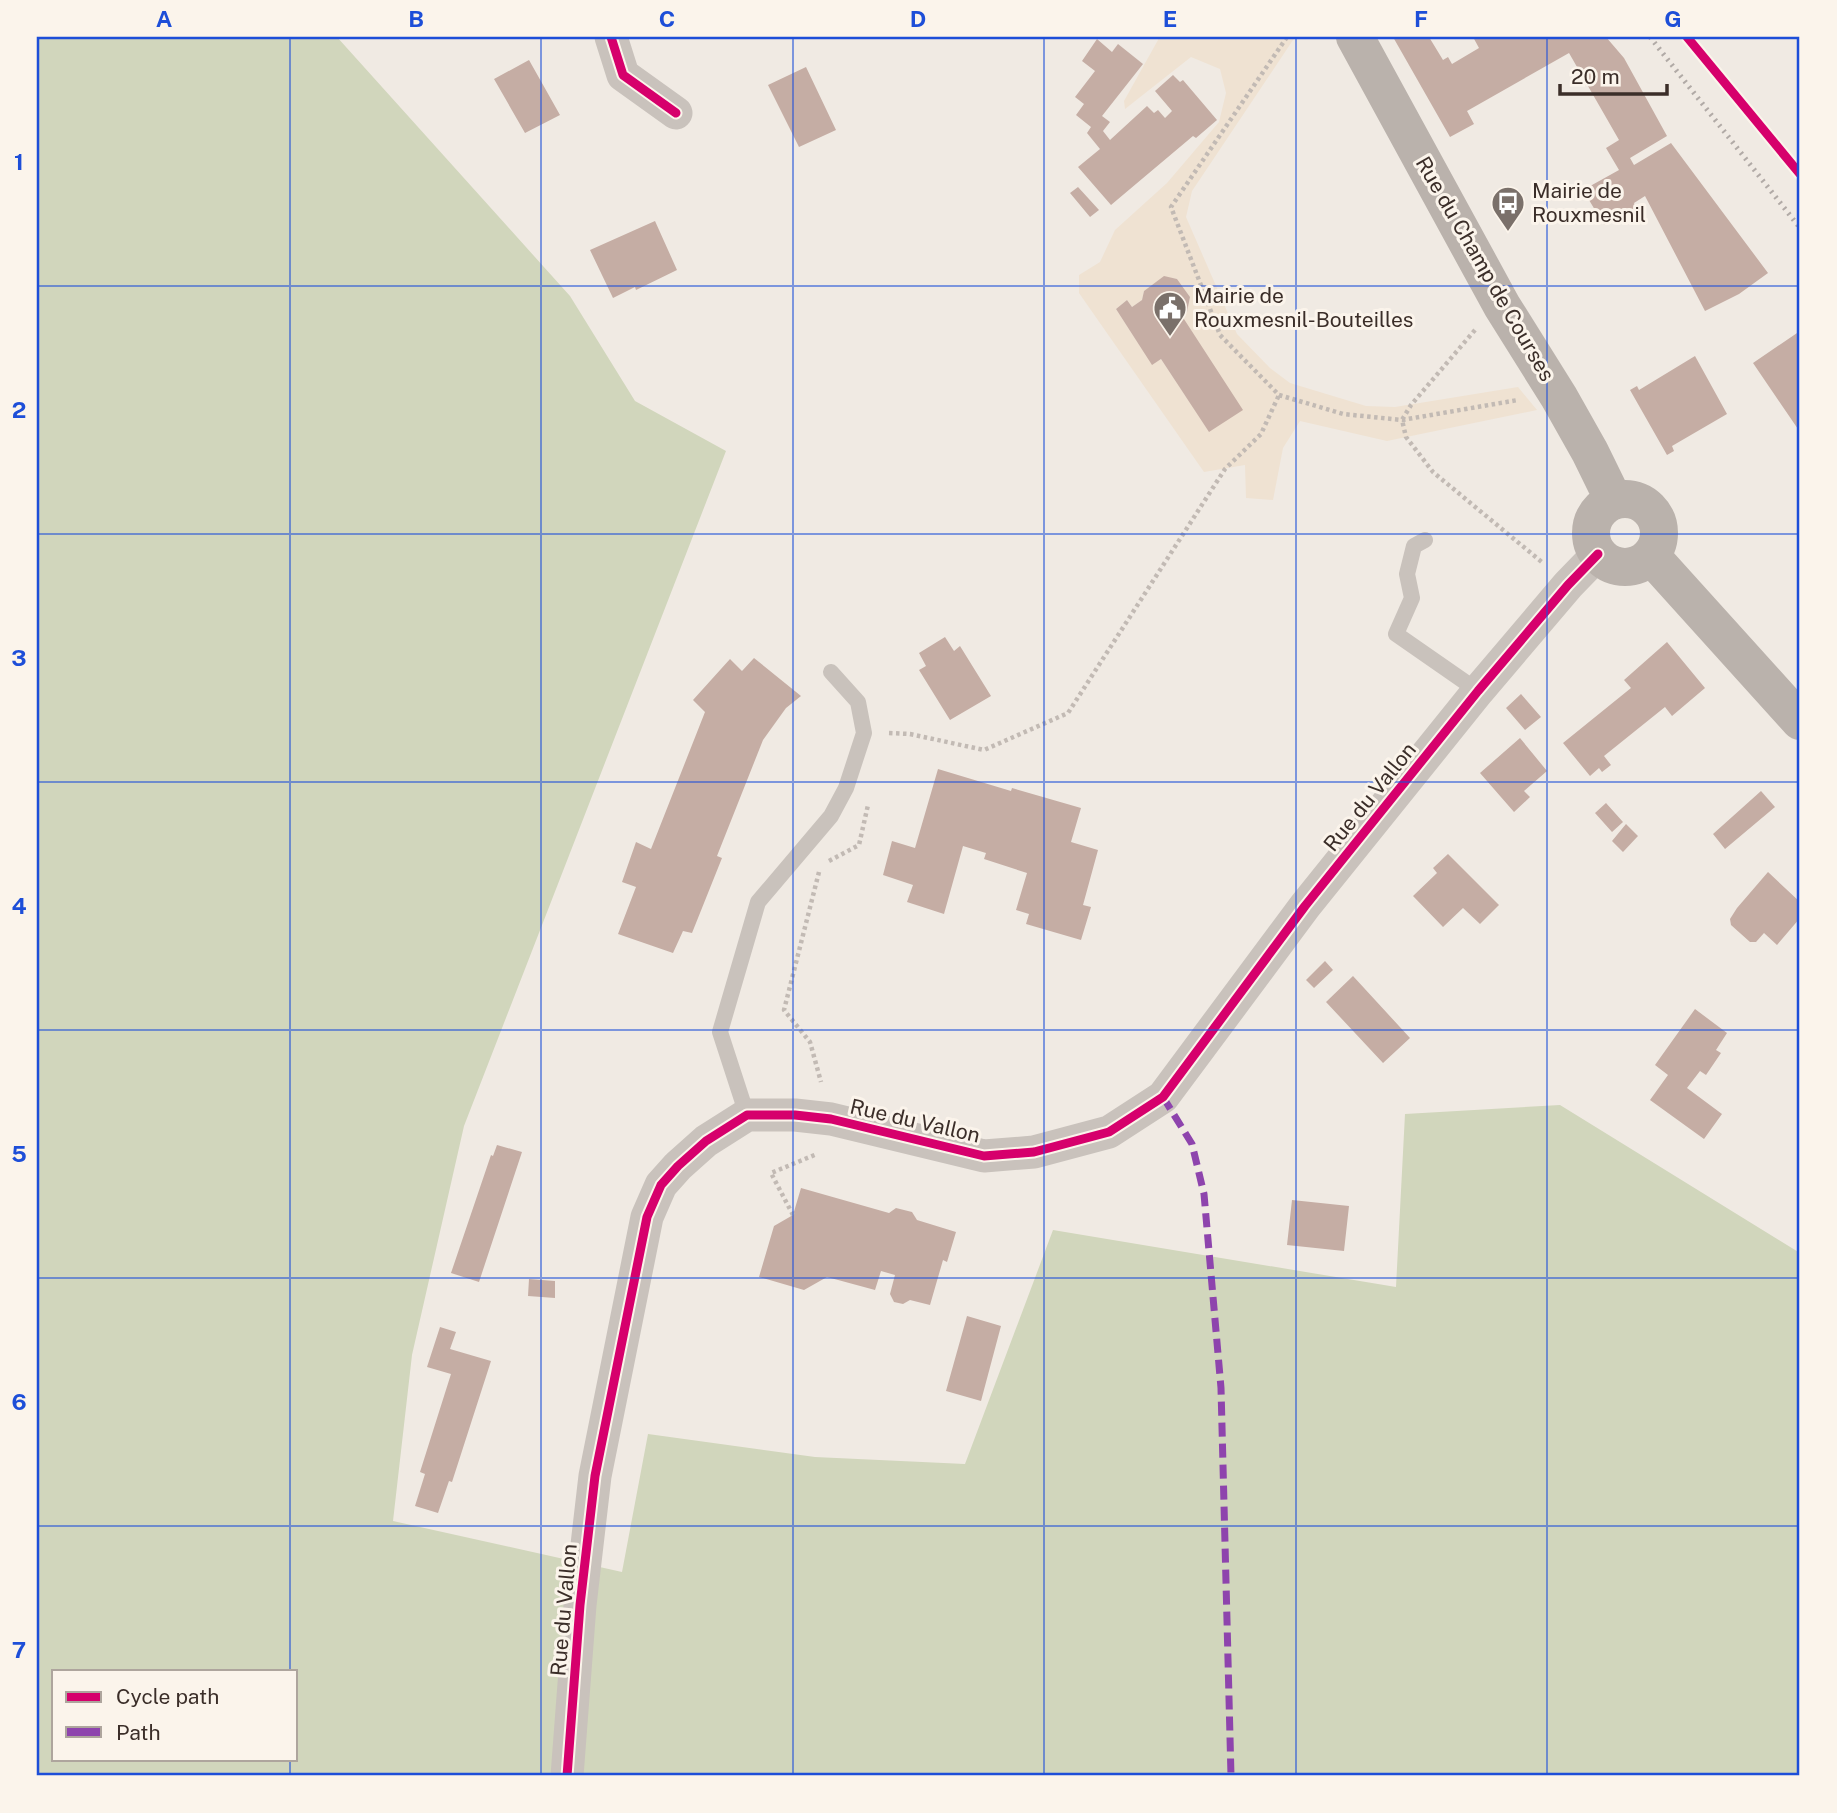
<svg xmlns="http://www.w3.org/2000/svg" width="1837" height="1813" font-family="'Public Sans',sans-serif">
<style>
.green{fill:#d1d6bc;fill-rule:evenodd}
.plaza{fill:#efe2d2;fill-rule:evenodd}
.building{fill:#c5ada4}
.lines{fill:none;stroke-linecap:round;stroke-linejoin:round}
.path{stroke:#c2bab4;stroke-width:4.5;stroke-dasharray:3.5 3.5;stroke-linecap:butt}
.service{stroke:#c9c2bc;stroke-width:16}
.minor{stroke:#c9c2bc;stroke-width:33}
.secondary{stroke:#bab2ac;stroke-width:38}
.rail{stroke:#b1aaa6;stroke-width:5;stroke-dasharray:2 5;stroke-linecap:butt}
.quiet{stroke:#8e44ad;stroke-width:7;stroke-dasharray:14 7;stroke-linecap:butt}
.cycleway-casing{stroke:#fbf4eb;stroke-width:13}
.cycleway{stroke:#d6006c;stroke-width:9}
.grid{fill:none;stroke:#1d4ed8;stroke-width:2;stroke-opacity:0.55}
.labels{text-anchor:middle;stroke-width:6;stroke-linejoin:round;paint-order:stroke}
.poi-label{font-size:21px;fill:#3b2e29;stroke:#fbf4eb;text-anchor:start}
.street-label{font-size:21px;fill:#3b2e29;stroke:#fbf4eb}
.neatline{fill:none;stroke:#1d4ed8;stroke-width:2.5}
.grid-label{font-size:23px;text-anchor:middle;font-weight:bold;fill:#1d4ed8}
</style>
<rect width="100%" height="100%" fill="#f0eae3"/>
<!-- green -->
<path class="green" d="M37 37H337L570 296 635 401 726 451 464 1126 412 1355 393 1521 622 1572 648 1434 815 1457 965 1464 1053 1230 1396 1287 1405 1114 1560 1105 1800 1253V1776H37ZM54 1671H296V1759H54Z"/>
<!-- plaza -->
<path class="plaza" d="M1157 37H1295L1192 191 1186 217 1237 334 1270 368 1290 383 1366 406 1395 407 1518 387 1537 410 1387 441 1300 421 1283 448 1273 500 1246 498 1245 465 1204 472 1079 293V275L1100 262 1115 230 1167 183 1219 122 1226 93 1220 69 1191 57 1125 109 1124 101 1158 40ZM1164 277 1177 279 1190 297 1187 312 1182 316 1209 431 1161 359 1152 364 1116 309 1127 300 1132 307 1142 300 1144 291Z"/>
<!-- building -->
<path class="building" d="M1393 37H1429L1443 60 1448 57 1452 64 1479 48 1473 37H1606L1624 58 1667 136 1630 158 1634 165 1671 143 1768 273 1739 294 1705 311 1645 196 1634 203 1636 208 1604 225 1583 190 1619 170 1606 148 1619 140 1569 53 1467 111 1474 124 1450 137Z
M1097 39 1112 52 1118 44 1143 64 1102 116 1110 122 1103 131 1110 140 1147 106 1154 113 1158 110 1165 118 1172 111 1155 91 1173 75 1180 82 1183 80 1217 120 1196 138 1193 136 1111 205 1078 167 1100 149 1087 133 1091 127 1076 115 1084 104 1075 97 1095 71 1082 61Z
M529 60 560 115 525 133 494 79Z
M806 67 836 130 799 147 768 85Z
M1078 187 1099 210 1090 217 1070 193Z
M655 221 677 270 636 290 635 287 613 298 590 250Z
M1164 276 1177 279 1190 297 1187 312 1182 316 1243 410 1209 432 1161 359 1152 365 1116 309 1127 300 1132 307 1142 300 1144 291Z
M1800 331V432L1753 363Z
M1695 356 1727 414 1672 446 1674 451 1667 455 1630 390 1637 386 1639 390Z
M945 637 954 651 960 646 991 696 950 720 919 670 926 666 919 653Z
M1667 642 1705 688 1672 716 1665 707 1604 756 1611 765 1602 772 1599 768 1590 776 1563 743 1631 688 1624 680Z
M754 658 801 696 786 708 763 740 717 856 722 858 692 933 683 931 673 953 618 934 636 887 622 882 636 842 651 849 705 712 693 700 730 659 742 671Z
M1521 694 1541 717 1525 730 1506 708Z
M1520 738 1547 771 1524 791 1530 797 1514 812 1480 773Z
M938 769 1011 791 1012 788 1081 808 1071 842 1098 850 1083 905 1091 907 1081 940 1026 924 1029 914 1016 910 1027 873 984 859 986 853 963 846 944 914 907 902 913 885 883 875 892 841 915 848Z
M1761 791 1775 807 1725 849 1713 834Z
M1606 803 1623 822 1612 832 1595 813Z
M1626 824 1638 836 1623 852 1612 841Z
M1448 854 1499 905 1480 924 1463 908 1443 927 1413 896 1437 873 1433 868Z
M1768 872 1800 902V918L1777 945 1764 933 1756 942H1750L1731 925 1730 919 1737 908Z
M1325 961 1333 970 1314 988 1306 980Z
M1353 976 1410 1038 1383 1063 1326 1002Z
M1695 1009 1727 1033 1716 1050 1721 1053 1706 1075 1700 1071 1687 1088 1722 1114 1704 1139 1650 1100 1668 1075 1655 1065Z
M497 1145 522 1152 479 1282 451 1273 491 1155 493 1156Z
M801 1188 889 1213 896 1208 912 1212 917 1220 956 1232 947 1262 943 1260 930 1305 910 1300 903 1304 894 1302 890 1294 895 1275 881 1271 875 1290 827 1277 804 1290 759 1277 774 1226 793 1215Z
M1292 1200 1349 1206 1344 1251 1287 1245Z
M529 1279 555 1281V1298L528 1296Z
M967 1316 1001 1326 981 1401 946 1391Z
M440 1327 456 1332 450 1349 491 1361 452 1482 449 1481 438 1513 415 1506 425 1474 420 1472 451 1374 427 1367Z"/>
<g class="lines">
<!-- path -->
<path class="path" d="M1287 37 1171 207 1220 335 1279 395 1343 414 1402 420 1518 400
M1475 330 1411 405 1402 420 1406 437 1433 472 1543 563
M889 733 910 734 984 750 1068 713 1225 469 1261 434 1279 395
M829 861 859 845 868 805
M819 872 784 1010 810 1042 821 1082
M793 1215 771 1173 817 1154"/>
<!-- service -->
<path class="service" d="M1425 540 1414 546 1407 574 1412 598 1396 634 1478 691
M747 1115 720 1032 758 902 831 816 846 788 864 733 858 702 831 672"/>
<!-- minor -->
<path class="minor" d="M611 37 623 75 676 113
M567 1776 580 1605 595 1476 647 1217 661 1185 678 1166 706 1141 747 1115H795L831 1119 984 1156 1034 1152 1109 1132 1163 1097 1305 906 1478 691 1568 585 1598 554"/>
<!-- secondary -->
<path class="secondary" d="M1355 37 1502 306 1559 397 1590 452 1614 501
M1591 533a34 34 0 1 1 68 0a34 34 0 1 1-68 0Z
M1651 556 1800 721"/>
<!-- rail -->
<path class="rail" d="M1650 37 1800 228"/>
<!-- quiet -->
<path class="quiet" d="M1163 1097 1192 1144 1204 1194 1221 1388 1231 1776"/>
<defs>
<path id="cycleway" d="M611 37 623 75 676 113
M1687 37 1800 174
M567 1776 580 1605 595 1476 647 1217 661 1185 678 1166 706 1141 747 1115H795L831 1119 984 1156 1034 1152 1109 1132 1163 1097 1305 906 1478 691 1568 585 1598 554"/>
</defs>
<!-- cycleway casing -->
<use href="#cycleway" class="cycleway-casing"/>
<!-- cycleway -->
<use href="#cycleway" class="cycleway"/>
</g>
<!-- grid -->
<path class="grid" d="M290 37V1671M541 37V1776M793 37V1776M1044 37V1776M1296 37V1776M1547 37V1776M37 286H1800M37 534H1800M37 782H1800M37 1030H1800M37 1278H1800M37 1526H1800M290 1759V1776"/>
<!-- icons -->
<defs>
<symbol id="bus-pin" viewBox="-11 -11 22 30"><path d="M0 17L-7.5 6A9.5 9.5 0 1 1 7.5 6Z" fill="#7a706a" stroke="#fbf4eb"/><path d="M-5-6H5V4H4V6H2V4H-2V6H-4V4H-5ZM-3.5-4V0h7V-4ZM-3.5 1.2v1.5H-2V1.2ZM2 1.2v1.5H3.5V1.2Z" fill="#fff"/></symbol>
<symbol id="civic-pin" viewBox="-11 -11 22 30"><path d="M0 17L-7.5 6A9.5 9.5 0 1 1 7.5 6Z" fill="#7a706a" stroke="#fbf4eb"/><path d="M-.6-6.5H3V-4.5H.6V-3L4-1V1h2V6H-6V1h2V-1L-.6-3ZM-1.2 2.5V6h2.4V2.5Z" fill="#fff"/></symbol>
</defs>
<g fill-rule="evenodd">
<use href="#bus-pin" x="1489" y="184" width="38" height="52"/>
<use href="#civic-pin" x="1151" y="289" width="38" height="52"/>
</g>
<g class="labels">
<!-- poi labels -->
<g class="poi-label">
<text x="1532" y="198">Mairie de<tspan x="1532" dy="24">Rouxmesnil</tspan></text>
<text x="1194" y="303">Mairie de<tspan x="1194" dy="24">Rouxmesnil-Bouteilles</tspan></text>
</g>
<!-- street labels -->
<g class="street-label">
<text transform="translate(1485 269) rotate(60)" y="7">Rue du Champ de Courses</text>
<text transform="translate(1370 797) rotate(-51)" y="7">Rue du Vallon</text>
<text transform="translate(915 1121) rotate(13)" y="7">Rue du Vallon</text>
<text transform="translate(564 1610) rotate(-85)" y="7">Rue du Vallon</text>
</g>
</g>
<!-- border -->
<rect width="1837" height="1813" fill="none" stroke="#fbf4eb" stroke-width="77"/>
<!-- legend -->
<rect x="52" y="1670" width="245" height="91" fill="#fbf4eb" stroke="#aea59d" stroke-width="2"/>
<rect x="66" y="1692" width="35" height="10" fill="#d6006c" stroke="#aea59d" stroke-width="2"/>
<text x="116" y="1704" font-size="21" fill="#3b2e29">Cycle path</text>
<rect x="66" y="1727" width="35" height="10" fill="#8e44ad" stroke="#aea59d" stroke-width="2"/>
<text x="116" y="1740" font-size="21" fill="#3b2e29">Path</text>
<!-- scale -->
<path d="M1560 84v10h107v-10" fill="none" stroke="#3b2e29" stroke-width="3.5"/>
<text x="1571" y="84" font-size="21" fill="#3b2e29" stroke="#fbf4eb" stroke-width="5" paint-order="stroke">20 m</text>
<rect x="38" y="38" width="1760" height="1736" class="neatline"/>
<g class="grid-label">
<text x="164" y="27">A</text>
<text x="416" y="27">B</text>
<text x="667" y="27">C</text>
<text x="918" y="27">D</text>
<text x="1170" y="27">E</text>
<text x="1421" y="27">F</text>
<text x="1673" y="27">G</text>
<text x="19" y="170">1</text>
<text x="19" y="418">2</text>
<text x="19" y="666">3</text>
<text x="19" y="914">4</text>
<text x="19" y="1162">5</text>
<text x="19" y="1410">6</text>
<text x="19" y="1658">7</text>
</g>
</svg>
